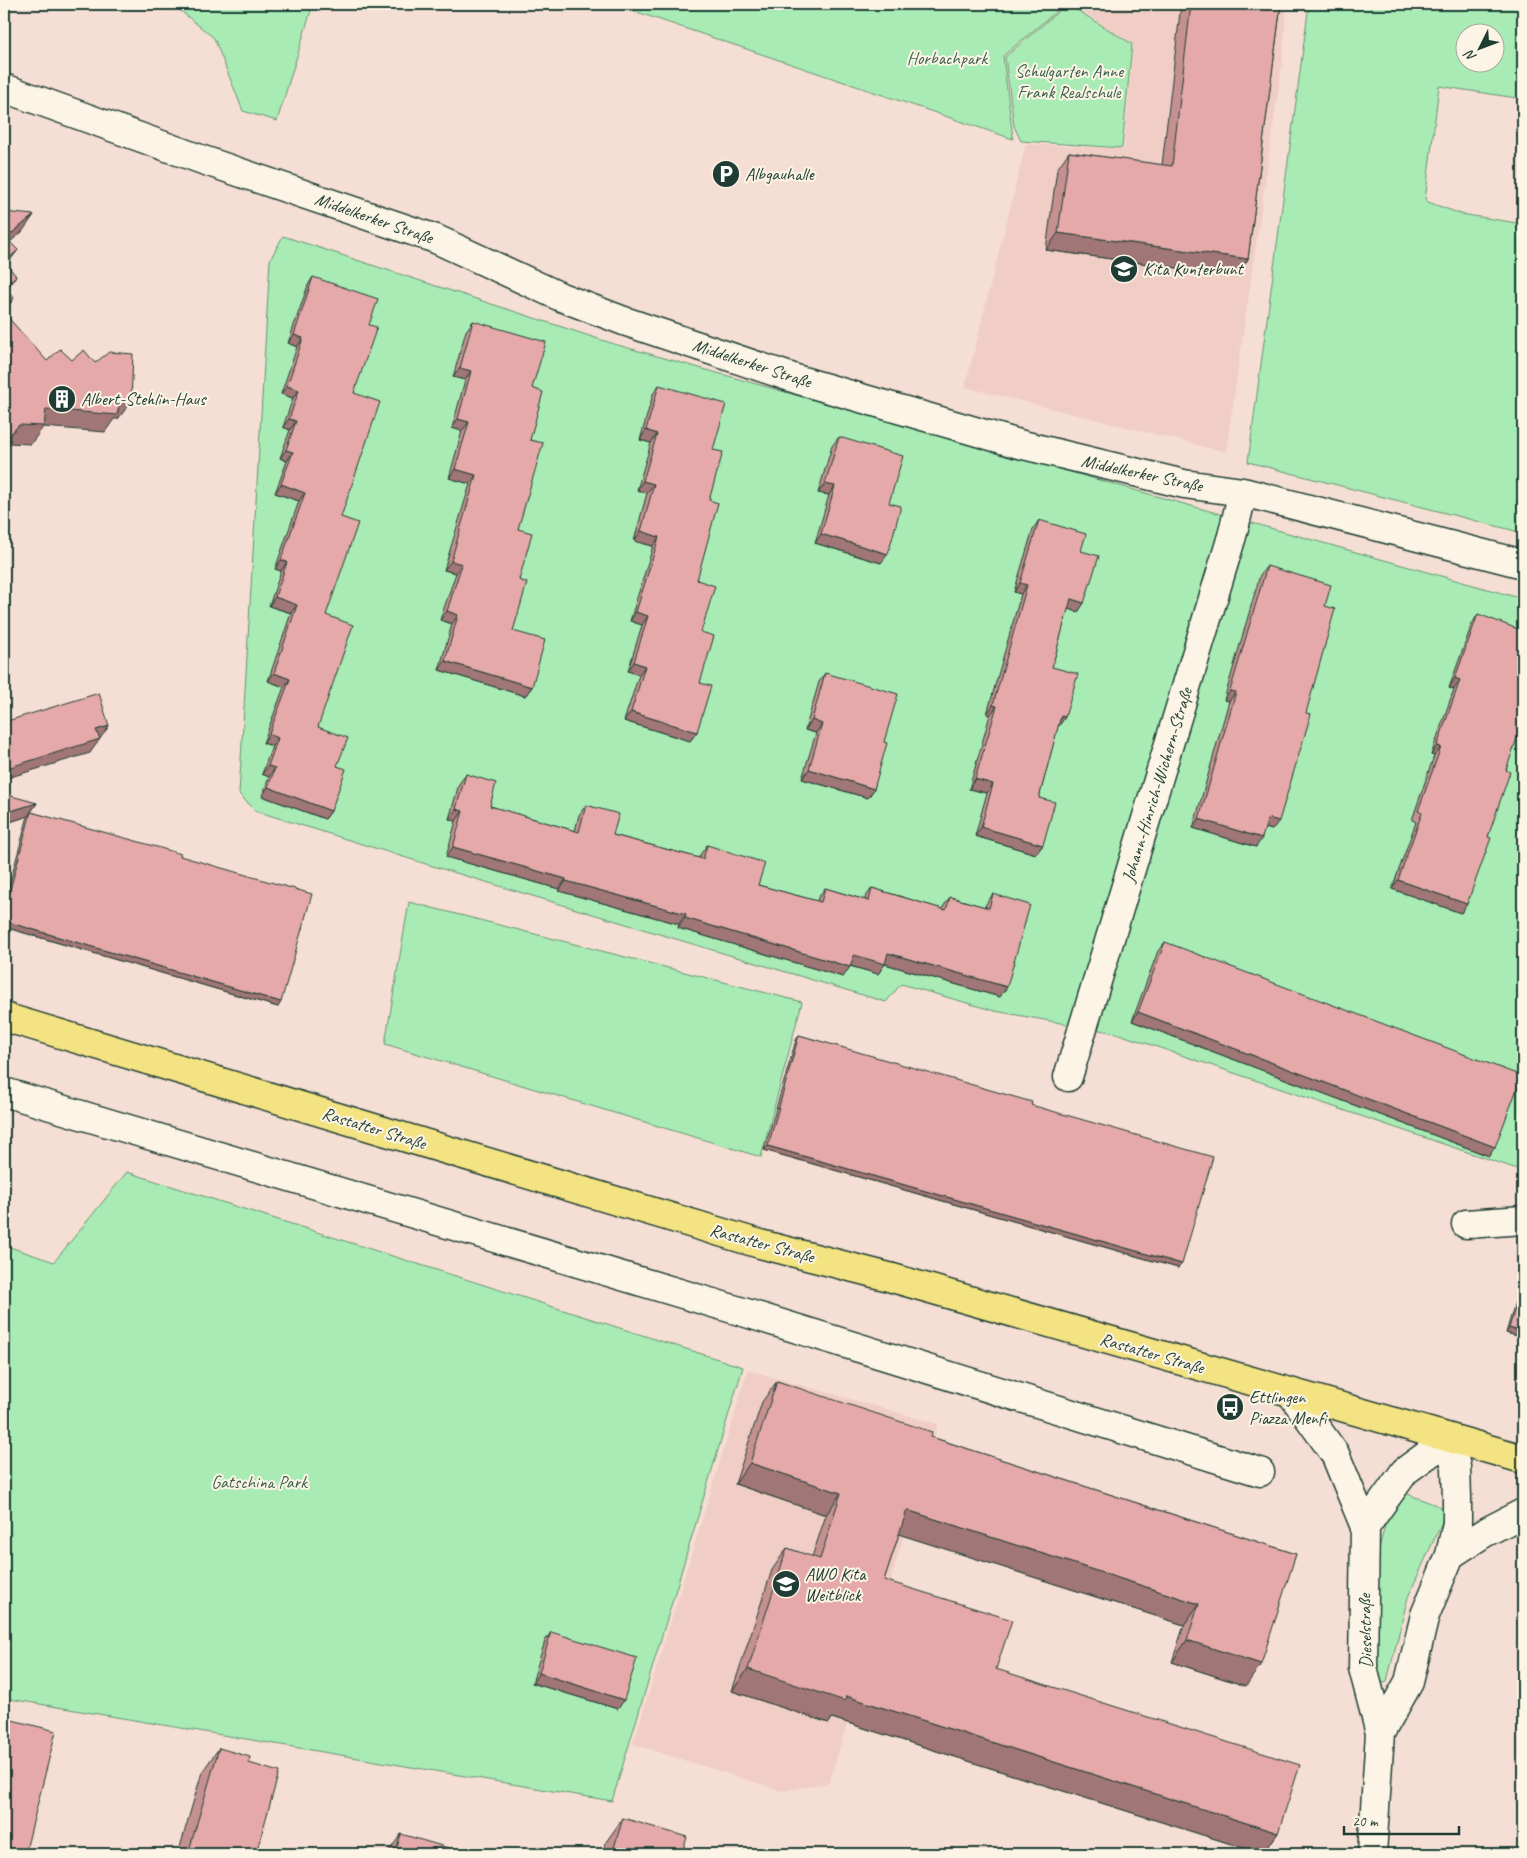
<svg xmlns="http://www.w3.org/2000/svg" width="1527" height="1858" font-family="Caveat,sans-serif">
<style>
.built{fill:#f0cec6}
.green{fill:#a9ebb4;stroke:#649474;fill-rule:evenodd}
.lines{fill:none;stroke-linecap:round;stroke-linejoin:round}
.minor-casing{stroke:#1f3d34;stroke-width:31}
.major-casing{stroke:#1f3d34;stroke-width:31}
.minor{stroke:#fcf5e5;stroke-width:28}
.major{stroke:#f4e382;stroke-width:28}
.wall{fill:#c49190;stroke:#1f3d34}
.shaded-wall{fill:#a07676;stroke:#1f3d34}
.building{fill:#e4a9a8;stroke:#1f3d34}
.labels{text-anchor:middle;stroke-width:4;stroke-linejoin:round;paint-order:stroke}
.park-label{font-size:18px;fill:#3b604e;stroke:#fcf5e5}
.poi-label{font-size:18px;fill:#1f3d34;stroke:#fcf5e5;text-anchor:start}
.street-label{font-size:18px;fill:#1f3d34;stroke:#fcf5e5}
</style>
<rect width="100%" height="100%" fill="#f5ded3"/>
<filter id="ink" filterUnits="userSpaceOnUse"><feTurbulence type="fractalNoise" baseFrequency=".02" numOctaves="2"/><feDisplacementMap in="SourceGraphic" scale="10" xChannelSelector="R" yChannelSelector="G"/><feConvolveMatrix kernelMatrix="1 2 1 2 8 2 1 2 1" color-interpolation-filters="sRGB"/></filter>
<g filter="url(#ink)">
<!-- built -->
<path class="built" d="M1070 4H1287L1282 66 1226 452 965 387 1026 144 1124 149 1133 44Z
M748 1370 938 1424 829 1783 782 1791 633 1744Z"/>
<!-- green -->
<path class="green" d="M166 4H313L277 121 243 111 214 38 177 8Z
M613 4H1065L1003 56 1013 139Z
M1067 4 1132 44 1122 148 1021 141 1014 126 1005 57Z
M1309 4H1523V99L1439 86 1425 201 1461 214 1523 224V533L1248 462ZM1464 32H1494V62H1464Z
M283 236 614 344 1523 599V1171L1116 1033 995 1011 901 984 886 1002 426 864 256 811 239 794 270 260Z
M409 902 802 1002 761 1157 385 1044Z
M127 1172 743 1367 612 1801 4 1698V1245L54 1262Z
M1405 1493 1444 1508 1442 1522 1408 1597 1387 1681 1381 1683 1377 1680V1671L1378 1552 1386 1522Z"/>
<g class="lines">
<defs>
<path id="minor" d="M4 88 203 160 436 239 561 297 624 321 799 380 1019 444 1184 484 1243 492 1523 564
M1068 1077 1232 536 1243 492
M4 1092 743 1312 1260 1472
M1466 1224 1523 1220
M1291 1393 1335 1454 1365 1527 1363 1668 1380 1733 1372 1854
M1365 1527 1405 1471 1449 1439 1456 1467 1457 1498V1523L1450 1555 1425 1615 1409 1682 1380 1733
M1450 1555 1484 1533 1523 1513"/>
<path id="major" d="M4 1017 760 1244 889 1277 1523 1459"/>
</defs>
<!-- minor casing -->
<use href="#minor" class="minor-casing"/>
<!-- major casing -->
<use href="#major" class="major-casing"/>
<!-- minor -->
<use href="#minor" class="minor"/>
<!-- major -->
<use href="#major" class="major"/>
</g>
<!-- wall -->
<path class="wall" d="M1181 4H1281L1248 259 1236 276 1046 250 1057 169 1069 152 1162 165Z
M313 277 369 325 354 393 341 517 326 615 318 727 337 766 331 811 325 819 262 796 269 777 262 774 272 746 263 743 284 687 268 681 291 613 269 606 281 571 275 569 299 501 275 493 287 461 280 458 290 430 283 427 293 398 281 394 297 347 288 343 308 285Z
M473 321 532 388 530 440 518 529 519 580 513 631 532 687 525 696 439 670 452 624 440 620 456 573 444 570 470 484 449 478 462 431 452 428 465 380 453 377 466 331Z
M659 385 713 450 709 500 697 580 701 632 700 683 697 732 690 741 624 721 639 675 628 671 642 625 630 621 653 546 634 541 647 493 637 490 651 443 640 440 653 394Z
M839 437 889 503 881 563 815 543 829 495 818 493 832 446Z
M1039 520 1081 551 1084 603 1078 612 1068 609 1052 667 1065 717 1058 726 1039 798 1043 845 1036 854 975 836 987 793 969 789 990 715 987 714 1021 594 1014 592 1033 529Z
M1267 566 1325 606 1272 830 1265 828 1256 847 1193 828 1229 701 1224 700 1260 575Z
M1478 614 1506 770 1488 837 1467 904 1461 913 1392 889 1416 822 1412 820 1434 756 1431 755 1454 689 1449 688 1472 624Z
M825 673 884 742 874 789 868 798 802 779 816 733 805 730 819 682Z
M466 774 490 806 575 831 579 815 586 805 613 835 699 858 700 855 707 845 758 885 817 901 818 898 825 888 865 900V898L872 888 942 909 943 907 950 897 985 907 986 904 993 894 1000 997 885 964 878 974 850 966 843 977 678 928 679 924 559 891V889L446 857 456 821 449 819 459 784Z
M37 803 31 812 180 856 278 1007 4 927V904L28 816 4 824Z
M1165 942 1495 1147 1489 1156 1132 1021 1158 951Z
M799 1035 1031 1105 1182 1264 1178 1268 764 1150 796 1040Z
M1519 1294 1523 1338 1506 1333 1516 1299Z
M777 1381 931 1437 1296 1554 1246 1686 1172 1662 1184 1625 899 1534 884 1580 996 1669 1278 1833 1263 1854 832 1718 829 1723 732 1691 772 1570 787 1548 812 1557 826 1515 735 1484 762 1402Z
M551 1632 618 1709 532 1683 545 1641Z
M219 1748 249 1763 256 1854H178L202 1772Z
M623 1818 682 1854H603L606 1842Z
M401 1834 395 1854H387Z"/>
<!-- shaded-wall -->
<path class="shaded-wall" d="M34 215 22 232 4 247 6 238Z
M1058 233 1248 259 1236 276 1046 250Z
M18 250 5 267V262Z
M16 276 4 293V287Z
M14 298 4 313V307Z
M294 335 303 338 297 347 288 343Z
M460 368 471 371 465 380 453 377Z
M287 386 299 390 293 398 281 394Z
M120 402H131L118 419H114L105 432 43 427 31 444 7 443 4 446V441L19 425 46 409Z
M289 419 296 421 290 430 283 427Z
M458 419 469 422 462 431 452 428Z
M646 430 657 434 651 443 640 440Z
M286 450 293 452 287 461 280 458Z
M455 469 476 475 470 484 449 478Z
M643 481 654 484 647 493 637 490Z
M281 484 305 493 299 501 275 493Z
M825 484 835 486 829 495 818 493Z
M641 531 659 537 653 546 634 541Z
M821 534 888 554 881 563 815 543Z
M281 560 287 562 281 571 275 569Z
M451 561 462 564 456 573 444 570Z
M1020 583 1027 585 1021 594 1014 592Z
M275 597 297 605 291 613 269 606Z
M1071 599 1084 603 1078 612 1065 608Z
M447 611 458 615 452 624 440 620Z
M636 612 648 616 642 625 630 621Z
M445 661 532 687 525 696 439 670Z
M634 662 645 666 639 675 628 671Z
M274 673 290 679 284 687 268 681Z
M1455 678 1460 680 1454 689 1449 688Z
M1230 691 1236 692 1229 701 1224 700Z
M993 705 997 706 990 715 987 714Z
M631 712 697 732 690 741 624 721Z
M1061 716 1065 717 1059 726 1055 725Z
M812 720 822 724 816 733 805 730Z
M109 726 90 753 4 779V769L96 730Z
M269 734 278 738 272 746 263 743Z
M1437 746 1441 747 1434 756 1431 755Z
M268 766 275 768 269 777 262 774Z
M809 769 874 789 868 798 802 779Z
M975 779 993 784 987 793 969 789Z
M268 787 331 811 325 819 262 796Z
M37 803 28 816 4 824V813Z
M456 809 463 811 456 821 449 819Z
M1268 818 1279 821 1272 830 1262 827Z
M1199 819 1262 838 1256 847 1193 828Z
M981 827 1043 845 1036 854 975 836Z
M453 847 566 879 559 889 446 857Z
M1398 880 1467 904 1461 913 1392 889Z
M566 881 686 914 679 924 559 891Z
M685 918 850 967 843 977 678 928Z
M4 921 281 1002 278 1007 4 927Z
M888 953 1007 987 1000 997 885 964 878 974 847 965 854 955Z
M1138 1012 1495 1147 1489 1156 1132 1021Z
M768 1146 1182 1264 1178 1268 764 1150Z
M1509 1328 1523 1332V1338L1506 1333Z
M750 1463 841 1493 826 1515 735 1484Z
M907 1510 1199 1604 1184 1625 892 1532Z
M1187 1640 1261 1664 1246 1686 1172 1662Z
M748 1669 846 1696 1278 1833 1263 1854 832 1718 829 1723 732 1691Z
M539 1673 624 1700 618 1709 532 1683Z"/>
<!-- building -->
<path class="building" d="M1191 4H1281L1248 259 1058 233 1069 152 1172 166Z
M4 212 34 215 6 238 18 250 5 262 16 276 4 286 14 298 4 307Z
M313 277 378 299 369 325 377 327 354 393 380 402 341 517 358 523 326 615 353 625 318 727 348 738 337 766 346 769 331 811 268 787 275 768 268 766 278 738 269 734 290 679 274 673 297 605 275 597 287 562 281 560 305 493 281 484 293 452 286 450 296 421 289 419 299 390 287 386 303 338 294 335Z
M4 313 47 361 60 349 72 360 84 350 95 363 109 352 133 354 131 402H120L117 415 46 409 44 426 19 425 4 441Z
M473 321 546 342 532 388 543 392 530 440 543 443 518 529 532 533 519 580 527 583 513 631 545 640 532 687 445 661 458 615 447 611 462 564 451 561 476 475 455 469 469 422 458 419 471 371 460 368Z
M659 385 726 404 713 450 723 452 709 500 718 503 697 580 715 586 701 632 714 636 700 683 711 686 697 732 631 712 645 666 634 662 648 616 636 612 659 537 641 531 654 484 643 481 657 434 646 430Z
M839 437 903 456 889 503 901 506 888 554 821 534 835 486 825 484Z
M1039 520 1086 534 1081 551 1099 556 1084 603 1071 599 1052 667 1078 674 1065 717 1061 716 1039 798 1055 802 1043 845 981 827 993 784 975 779 997 706 993 705 1027 585 1020 583Z
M1267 566 1331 585 1325 606 1335 609 1306 713 1311 714 1279 821 1268 818 1262 838 1199 819 1236 692 1230 691Z
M1478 614 1523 631V721L1506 770 1510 772 1488 837 1491 838 1467 904 1398 880 1422 813 1418 811 1441 747 1437 746 1460 680 1455 678Z
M825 673 898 694 884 742 887 743 874 789 809 769 822 724 812 720Z
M99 693 109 726 96 730 100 739 4 769V722Z
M466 774 496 783 490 806 579 832 586 805 619 814 613 835 703 859 707 845 765 863 758 885 821 902 825 888 869 901 872 888 946 910 950 897 989 908 993 894 1030 905 1007 987 888 953 885 964 854 955 850 967 685 918 686 914 566 881V879L453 847 463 811 456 809Z
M4 794 37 803 4 813Z
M31 812 143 843 181 854 180 856 312 894 281 1002 4 921V912Z
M1165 942 1522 1076 1495 1147 1138 1012Z
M799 1035 1032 1102 1031 1105 1213 1157 1182 1264 768 1146Z
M1519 1294 1523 1296V1332L1509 1328Z
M777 1381 932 1432 931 1437 1296 1554 1261 1664 1187 1640 1199 1604 907 1510 884 1580 1012 1620 996 1669 1300 1765 1278 1833 846 1696 845 1701 748 1669 787 1548 820 1559 841 1493 750 1463Z
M551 1632 637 1658 624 1700 539 1673Z
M4 1718 56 1731 25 1854H4Z
M219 1748 250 1757 249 1763 279 1772 256 1854H188Z
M623 1818 687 1837 682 1854H612Z
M401 1834 469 1854H395Z"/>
</g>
<!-- icons -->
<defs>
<symbol id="parking-disc" viewBox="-11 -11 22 22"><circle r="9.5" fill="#1f3d34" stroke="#fcf5e5"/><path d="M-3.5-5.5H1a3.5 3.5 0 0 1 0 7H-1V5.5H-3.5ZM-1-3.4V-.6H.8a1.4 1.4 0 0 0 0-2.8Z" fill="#fff"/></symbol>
<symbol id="school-disc" viewBox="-11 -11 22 22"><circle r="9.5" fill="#1f3d34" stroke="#fcf5e5"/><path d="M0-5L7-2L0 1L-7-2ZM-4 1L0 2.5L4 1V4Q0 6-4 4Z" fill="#fff"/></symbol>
<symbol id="building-disc" viewBox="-11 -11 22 22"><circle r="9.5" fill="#1f3d34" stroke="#fcf5e5"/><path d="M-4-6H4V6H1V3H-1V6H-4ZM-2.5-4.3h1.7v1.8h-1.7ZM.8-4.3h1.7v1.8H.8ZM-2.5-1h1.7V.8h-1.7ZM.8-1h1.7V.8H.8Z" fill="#fff"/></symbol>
<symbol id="bus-disc" viewBox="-11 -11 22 22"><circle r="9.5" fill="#1f3d34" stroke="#fcf5e5"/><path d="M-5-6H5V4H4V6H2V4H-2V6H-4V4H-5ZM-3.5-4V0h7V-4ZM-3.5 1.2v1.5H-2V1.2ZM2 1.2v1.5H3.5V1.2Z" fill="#fff"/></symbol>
</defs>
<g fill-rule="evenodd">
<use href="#parking-disc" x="710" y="158" width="32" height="32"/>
<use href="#school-disc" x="1108" y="253" width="32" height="32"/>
<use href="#building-disc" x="46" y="383" width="32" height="32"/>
<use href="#bus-disc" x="1214" y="1391" width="32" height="32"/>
<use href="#school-disc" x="770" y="1568" width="32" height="32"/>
</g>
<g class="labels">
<!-- park labels -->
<g class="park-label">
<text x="947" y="64">Horbachpark</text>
<text x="1069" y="77">Schulgarten Anne<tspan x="1069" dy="21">Frank Realschule</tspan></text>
<text x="259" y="1488">Gatschina Park</text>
</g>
<!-- poi labels -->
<g class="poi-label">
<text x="745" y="180">Albgauhalle</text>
<text x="1143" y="275">Kita Kunterbunt</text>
<text x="81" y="405">Albert-Stehlin-Haus</text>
<text x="1249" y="1403">Ettlingen<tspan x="1249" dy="21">Piazza Menfi</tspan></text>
<text x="805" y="1580">AWO Kita<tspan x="805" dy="21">Weitblick</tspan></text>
</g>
<!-- street labels -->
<g class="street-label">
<text transform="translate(374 218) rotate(19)" y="6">Middelkerker Straße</text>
<text transform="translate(752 363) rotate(18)" y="6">Middelkerker Straße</text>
<text transform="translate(1142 473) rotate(12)" y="6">Middelkerker Straße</text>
<text transform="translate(1157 785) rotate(-73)" y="6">Johann-Hinrich-Wichern-Straße</text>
<text transform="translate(374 1128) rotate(17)" y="6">Rastatter Straße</text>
<text transform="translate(762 1243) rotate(15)" y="6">Rastatter Straße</text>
<text transform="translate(1152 1353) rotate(16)" y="6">Rastatter Straße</text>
<text transform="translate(1365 1631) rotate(-91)" y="6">Dieselstraße</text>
</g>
</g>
<!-- margin -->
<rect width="1527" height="1858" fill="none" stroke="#fcf5e5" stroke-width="20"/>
<rect x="10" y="10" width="1507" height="1838" fill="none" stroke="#1f3d34" stroke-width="2" filter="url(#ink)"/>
<!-- north arrow -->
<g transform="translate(1480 48) rotate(228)"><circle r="24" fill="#fcf5e5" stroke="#a4ab9e"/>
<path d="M0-4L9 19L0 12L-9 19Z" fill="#1f3d34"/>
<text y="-8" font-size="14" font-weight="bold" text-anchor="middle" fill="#1f3d34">N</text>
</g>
<!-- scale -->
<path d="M1344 1826v8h115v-8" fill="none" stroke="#1f3d34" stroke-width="2.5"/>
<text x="1352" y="1826" font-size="15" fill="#1f3d34" stroke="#fcf5e5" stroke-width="4" paint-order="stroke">20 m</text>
</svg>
